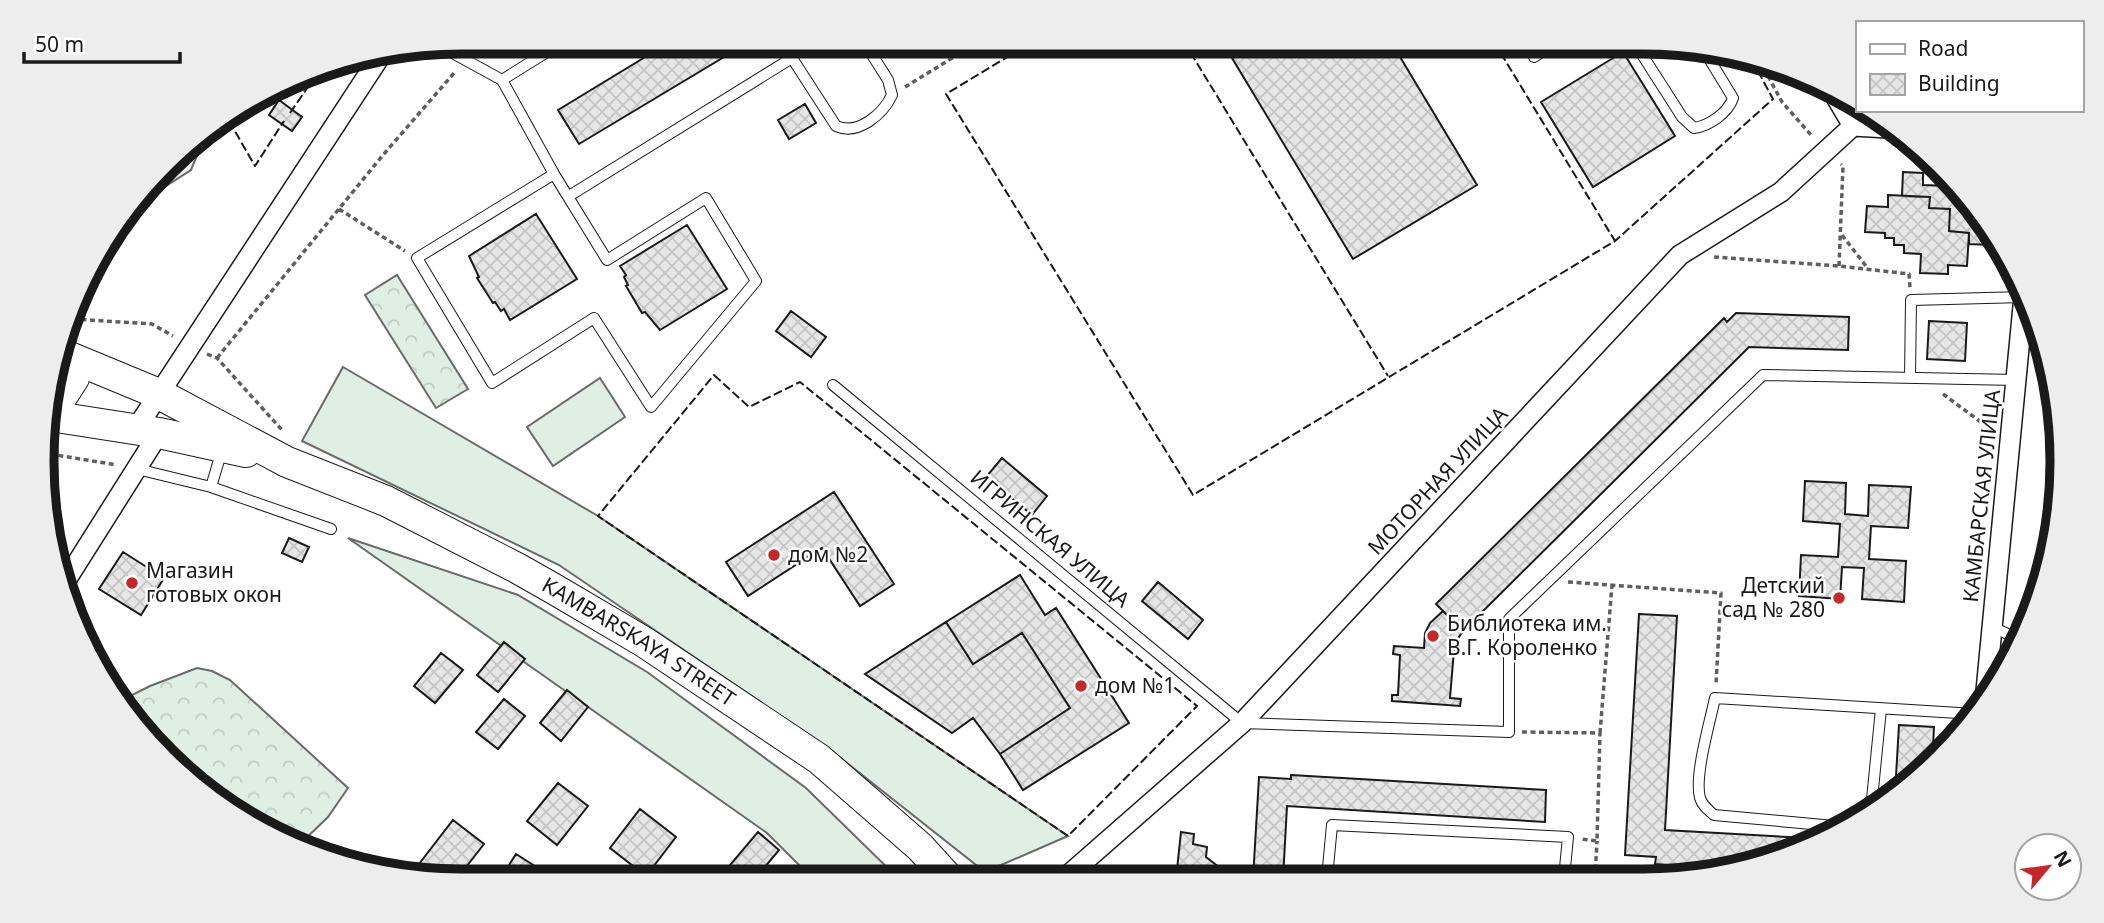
<svg xmlns="http://www.w3.org/2000/svg" width="2104" height="923" font-family="'Noto Sans',sans-serif">
<style>
.grass{fill:#e0efe3;stroke:#6a6a6a;stroke-width:2}
.forest{fill:url(#forest-crowns);stroke:#6a6a6a;stroke-width:2}
.parking{fill:#ededed;stroke:#6a6a6a;stroke-width:2}
.building{fill:url(#building-cross-hatch);stroke:#1a1a1a;stroke-width:2}
.lines{fill:none;stroke-linecap:round;stroke-linejoin:round}
.service-casing{stroke:#1a1a1a;stroke-width:12}
.minor-casing{stroke:#1a1a1a;stroke-width:22}
.primary-casing{stroke:#1a1a1a;stroke-width:32}
.path{stroke:#5f5f5f;stroke-width:3.5;stroke-dasharray:5 3.5;stroke-linecap:butt}
.service{stroke:#fff;stroke-width:10}
.minor{stroke:#fff;stroke-width:19}
.primary{stroke:#fff;stroke-width:30}
.fence{stroke:#1a1a1a;stroke-width:2;stroke-dasharray:9 3.5;stroke-linecap:butt}
.poi-dot{fill:#c62828;stroke:#fff;stroke-width:2.5}
.labels{text-anchor:middle;stroke-width:5;stroke-linejoin:round;paint-order:stroke}
.street-label{font-size:21px;fill:#1a1a1a;stroke:#fff}
.poi-label{font-size:21px;fill:#1a1a1a;stroke:#fff;text-anchor:start}
.rim{fill:none;stroke:#1a1a1a;stroke-width:9}
</style>
<defs>
<pattern id="forest-crowns" width="20" height="18" patternUnits="userSpaceOnUse" patternTransform="scale(1.75)"><rect width="20" height="18" fill="#e0efe3"/><path d="M2 6a3 3 0 1 1 6 0M12 15a3 3 0 1 1 6 0" fill="none" stroke="#c0ccc2"/></pattern>
<pattern id="building-cross-hatch" width="8" height="8" patternUnits="userSpaceOnUse" patternTransform="scale(1.75)"><rect width="8" height="8" fill="#e6e6e6"/><path d="M0 0l8 8M0 8l8-8" fill="none" stroke="#c5c5c5"/></pattern>
</defs>
<rect width="100%" height="100%" fill="#fff"/>
<!-- grass -->
<path class="grass" d="M343 367 598 516 1068 836 985 872 828 748 559 565 302 441Z
M600 378 625 417 553 466 527 427Z
M348 538 518 595 647 672 806 788 900 880H814L767 833Z"/>
<!-- forest -->
<path class="forest" d="M397 275 468 389 436 408 365 295Z
M197 668 212 671 230 680 348 788 328 817 300 844 185 777 122 700 150 686Z"/>
<!-- parking -->
<path class="parking" d="M206 134 191 170 158 191 154 184 185 146Z"/>
<!-- building -->
<path class="building" d="M670 42H749L579 144 558 110Z
M1248 42H1391L1477 185 1353 259 1229 53Z
M1623 52 1675 136 1593 187 1541 102Z
M279 100 302 117 292 131 269 115Z
M805 104 816 123 789 139 778 120Z
M1903 172 1923 173V185L1950 186 1990 239V245L1969 244V233L1949 231 1950 209 1929 208 1930 197 1902 196Z
M1888 195 1930 197 1929 208 1950 209 1949 231 1969 233 1967 266 1948 265V274L1920 273 1921 254 1904 253V245H1894V238H1885V233L1865 232 1867 206 1888 207Z
M536 214 577 279 510 320 504 309 501 311 495 302 493 303 477 278 479 277 469 256Z
M687 225 727 289 660 330 645 312 642 313 626 286 628 285 624 277 626 275 620 266Z
M791 311 826 337 811 357 776 331Z
M1736 313 1849 317 1848 350 1749 347 1463 631 1436 604 1724 318 1727 322Z
M1929 321 1967 323 1965 361 1927 359Z
M1002 458 1047 496 1032 515 986 477Z
M1805 481 1846 483 1845 514 1868 516 1869 485 1911 487 1908 528 1871 526 1869 559 1906 561 1904 602 1862 599 1864 568 1842 567 1840 599 1799 596 1801 555 1838 557 1840 524 1803 521Z
M834 492 894 584 860 606 822 548 748 596 726 562Z
M289 538 309 547 302 562 282 553Z
M123 552 164 578 141 615 99 589Z
M2044 567 2041 588 2033 573Z
M1020 575 1045 615 1056 608 1129 723 1023 790 1000 754 1070 708 1022 633 973 664 946 622Z
M1158 582 1203 620 1188 639 1142 601Z
M1443 611 1463 631 1450 650H1454L1450 698 1461 699 1460 706 1392 701V695H1398L1400 655 1393 654 1394 646 1424 648 1425 633 1430 623Z
M1639 614 1677 616 1665 830 1824 839 1713 873 1694 872V867L1655 864 1656 857 1625 855Z
M946 622 973 664 1022 633 1070 708 1000 754 973 718 952 733 865 674Z
M504 642 525 659 498 692 477 675Z
M441 653 463 670 435 703 414 686Z
M567 690 588 707 561 741 540 723Z
M504 699 525 716 498 749 476 732Z
M1899 725 1934 727 1933 747H1938V756L1919 777 1895 793Z
M1291 775 1546 790 1545 822 1287 806 1283 879H1253L1259 777 1291 779Z
M558 783 588 806 557 845 527 821Z
M640 809 676 837 646 876 610 848Z
M453 820 484 844 456 880 436 877 419 864Z
M758 832 779 850 754 880H749L730 865Z
M1181 832 1194 834 1193 844 1207 847 1206 857 1219 867 1215 879H1176Z
M516 854 541 870 534 881H499Z
M794 866 810 880H782Z"/>
<g class="lines">
<defs>
<path id="service" d="M1634 42 1682 117 1694 128C1709 126 1728 113 1733 98L1705 52
M440 46 502 80 554 174 607 260 706 198 756 281 651 407 594 318 492 383 417 258 554 174
M1534 57 1558 42
M792 58 836 126C858 136 883 114 892 95L888 80 864 42
M502 80 563 42
M569 196 792 58 783 42
M1910 378 1911 300 2024 297
M833 385 1242 723 1509 732V619L1763 375 2017 380
M137 469 211 487 331 529
M211 487 222 450
M1992 627 2019 639
M1871 809 1881 709
M1845 827 1714 815C1708 810 1702 805 1700 798 1694 776 1710 722 1715 698L1975 714
M1327 878 1332 825 1568 837 1564 878"/>
<path id="minor" d="M1837 99 1853 126
M1853 126 1888 128
M136 429 381 55
M65 582 159 433
M1985 701 2024 296
M1064 879 1242 723 1680 255 1781 192 1853 126"/>
<g id="primary">
<path id="s1" d="M60 353 159 394 287 462 386 501 517 568 554 589 644 642 819 759 920 847 950 880"/>
<path d="M50 404 61 398 74 378 63 354"/>
<path d="M50 416 159 433 246 452"/>
</g>
</defs>
<!-- service casing -->
<use href="#service" class="service-casing"/>
<!-- minor casing -->
<use href="#minor" class="minor-casing"/>
<!-- primary casing -->
<use href="#primary" class="primary-casing"/>
<!-- path -->
<path class="path" d="M474 50 479 42
M1760 61 1782 102 1812 136
M905 87 954 57 969 42
M339 209 405 251
M1842 235 1869 270
M1714 257 1839 266 1909 274 1910 288
M1839 266 1843 166 1841 164
M73 319 152 324 173 336
M207 354 217 358 282 430
M217 358 383 155 455 72
M1943 394 1993 431
M50 454 117 465
M1568 582 1721 593 1716 684
M1522 732 1600 733 1597 841 1581 839
M1600 733 1612 585
M1595 878 1597 841"/>
<!-- service -->
<use href="#service" class="service"/>
<!-- minor -->
<use href="#minor" class="minor"/>
<!-- primary -->
<use href="#primary" class="primary"/>
<!-- fence -->
<path class="fence" d="M1032 42 946 94 1193 495 1615 241 1494 42
M1184 42 1388 376
M290 113 321 68
M229 121 255 166 284 121
M1614 239 1615 241 1773 99 1752 60
M714 375 749 407 800 382 1197 706 1068 836 598 516Z"/>
</g>
<!-- markers -->
<g class="poi-dot">
<circle cx="774" cy="555" r="7"/>
<circle cx="132" cy="583" r="7"/>
<circle cx="1839" cy="598" r="7"/>
<circle cx="1433" cy="636" r="7"/>
<circle cx="1081" cy="686" r="7"/>
</g>
<g class="labels">
<!-- street labels -->
<g class="street-label">
<text transform="translate(1438 481) rotate(-47)" y="7">МОТОРНАЯ УЛИЦА</text>
<text transform="translate(1982 496) rotate(-84)" y="7">КАМБАРСКАЯ УЛИЦА</text>
<text transform="translate(1050 539) rotate(40)" y="7">ИГРИНСКАЯ УЛИЦА</text>
<text dy="7" stroke="none"><textPath href="#s1" startOffset="648">KAMBARSKAYA STREET</textPath></text>
</g>
<!-- poi labels -->
<g class="poi-label">
<text x="788" y="562">дом №2</text>
<text x="146" y="578">Магазин<tspan x="146" dy="24">готовых окон</tspan></text>
<text x="1825" y="593" text-anchor="end">Детский<tspan x="1825" dy="24">сад № 280</tspan></text>
<text x="1447" y="631">Библиотека им.<tspan x="1447" dy="24">В.Г. Короленко</tspan></text>
<text x="1095" y="693">дом №1</text>
</g>
</g>
<!-- crop -->
<path d="M0 0H2104V923H0ZM461 54H1643A407 407 0 0 1 2050 461V462A407 407 0 0 1 1643 869H461A407 407 0 0 1 54 462V461A407 407 0 0 1 461 54Z" fill="#ededed" fill-rule="evenodd"/>
<path class="rim" d="M461 54H1643A407 407 0 0 1 2050 461V462A407 407 0 0 1 1643 869H461A407 407 0 0 1 54 462V461A407 407 0 0 1 461 54Z"/>
<!-- legend -->
<rect x="1856" y="21" width="228" height="91" fill="#ffffff" stroke="#a3a3a3" stroke-width="2"/>
<rect x="1870" y="44" width="35" height="10" fill="#ffffff" stroke="#a3a3a3" stroke-width="2"/>
<text x="1918" y="56" font-size="21" fill="#1a1a1a">Road</text>
<rect x="1870" y="74" width="35" height="21" fill="url(#building-cross-hatch)" stroke="#a3a3a3" stroke-width="2"/>
<text x="1918" y="91" font-size="21" fill="#1a1a1a">Building</text>
<!-- north arrow -->
<g transform="translate(2048 867) rotate(61)"><circle r="33" fill="#ffffff" stroke="#a3a3a3" stroke-width="2"/>
<path d="M0-5L12 26L0 18L-12 26Z" fill="#c62828"/>
<text y="-10" font-size="19" font-weight="bold" text-anchor="middle" fill="#1a1a1a">N</text>
</g>
<!-- scale -->
<path d="M24 52v10h156v-10" fill="none" stroke="#1a1a1a" stroke-width="3.5"/>
<text x="35" y="52" font-size="21" fill="#1a1a1a" stroke="#ffffff" stroke-width="5" paint-order="stroke">50 m</text>
</svg>
